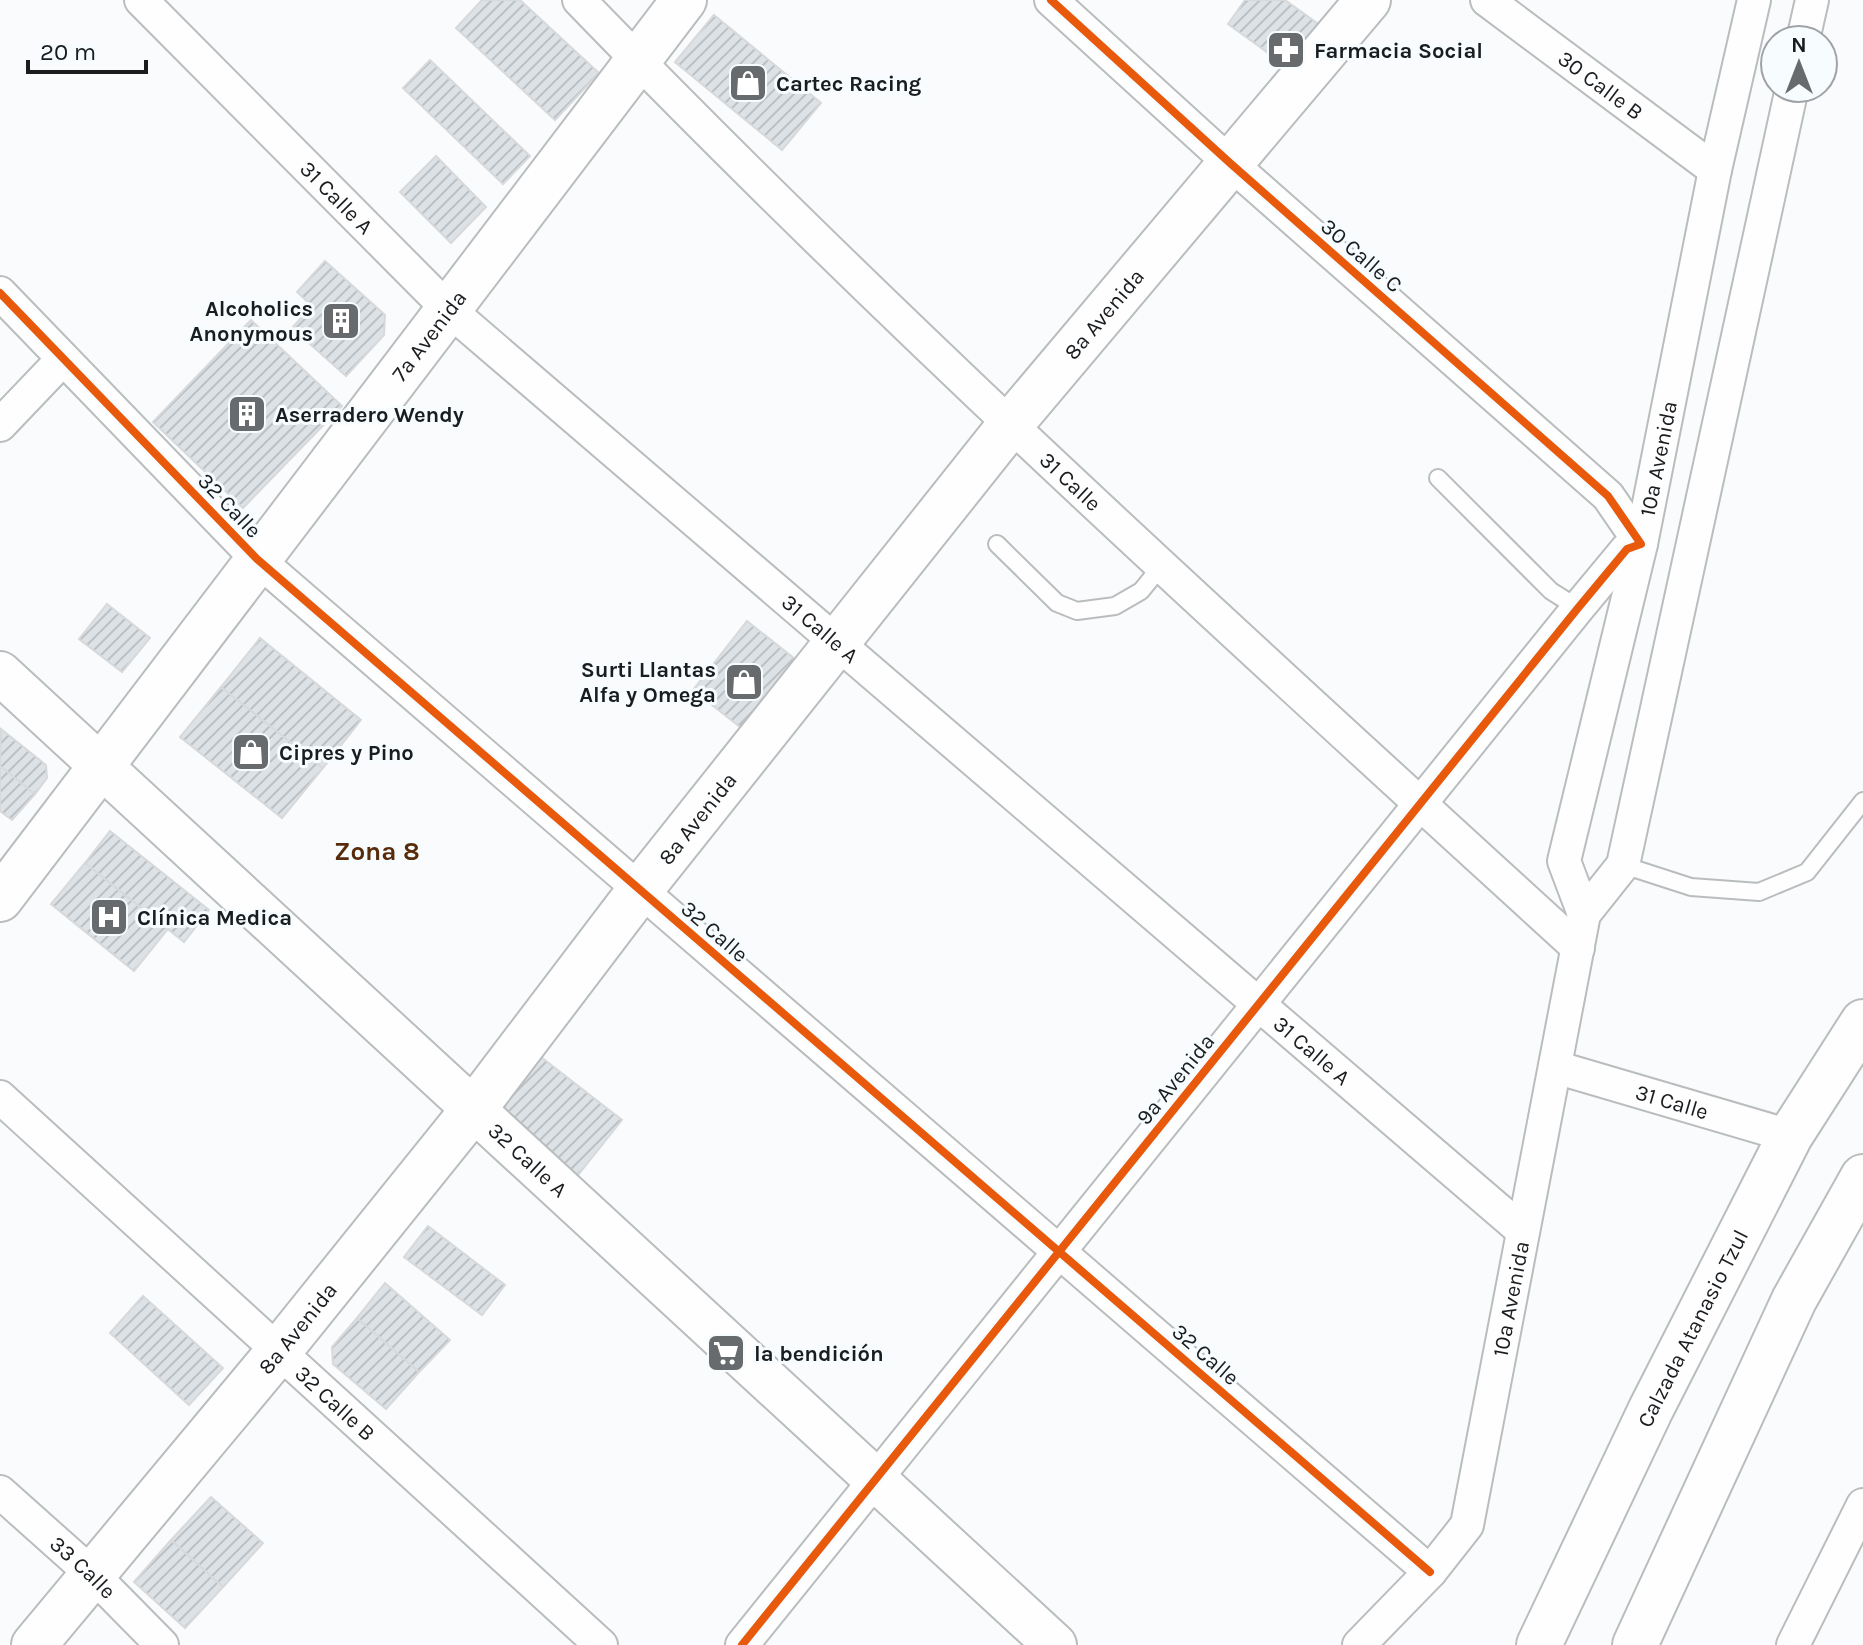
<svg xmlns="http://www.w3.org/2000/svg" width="1863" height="1645" font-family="Karla,sans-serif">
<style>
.building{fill:url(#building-hatch);stroke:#d7d9db;stroke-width:2}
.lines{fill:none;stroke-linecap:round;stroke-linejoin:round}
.service-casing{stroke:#babdbe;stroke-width:20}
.minor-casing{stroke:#babdbe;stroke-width:36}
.tertiary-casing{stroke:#babdbe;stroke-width:46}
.secondary-casing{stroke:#babdbe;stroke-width:48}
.primary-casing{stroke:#babdbe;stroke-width:48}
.service{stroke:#fefeff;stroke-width:16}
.minor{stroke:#fefeff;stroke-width:32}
.tertiary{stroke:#fefeff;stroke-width:42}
.secondary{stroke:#fefeff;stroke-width:44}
.primary{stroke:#fefeff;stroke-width:44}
.cycleway-casing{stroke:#f7fcff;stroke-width:13}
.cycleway{stroke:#e8590c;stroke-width:8}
.labels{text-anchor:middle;stroke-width:6;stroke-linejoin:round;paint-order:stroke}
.poi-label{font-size:22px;font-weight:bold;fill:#1a1d1f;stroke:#f7fcff;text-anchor:start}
.street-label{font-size:22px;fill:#1a1d1f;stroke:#f7fcff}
.quarter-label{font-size:26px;font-weight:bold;fill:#582b0a;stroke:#f7fcff}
</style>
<defs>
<pattern id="building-hatch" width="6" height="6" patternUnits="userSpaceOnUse" patternTransform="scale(2)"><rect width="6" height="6" fill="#dce2e6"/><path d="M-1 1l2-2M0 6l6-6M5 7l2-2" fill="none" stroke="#bcc1c5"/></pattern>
</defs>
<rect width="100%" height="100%" fill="#f9fbfd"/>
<!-- building -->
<path class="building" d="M482 0H520L599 73 555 120 456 28Z
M1245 0H1285L1324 28 1293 71 1228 24Z
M714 15 821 103 782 150 675 62Z
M430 60 530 156 503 184 403 88Z
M436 156 486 207 451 243 400 192Z
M325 261 385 315 384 335 346 376 292 328 312 306 297 292Z
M251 320 342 406 243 508 153 422Z
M107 604 150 638 122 672 79 639Z
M747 621 795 659V674L749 734 693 690Z
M260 638 361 720 323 768 221 687Z
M221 687 323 768 282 818 180 737Z
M1 729 46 765 47 778 35 794 0 766Z
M0 766 35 794 12 820 0 811Z
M110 831 209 910 184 942 85 863Z
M85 863 168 929 134 971 51 904Z
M541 1057 622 1120 578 1175 498 1111Z
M428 1226 505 1285 482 1315 404 1257Z
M385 1283 450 1340 419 1372 357 1318Z
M143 1296 223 1368 189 1405 110 1333Z
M357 1318 419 1372 386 1409 333 1364 332 1347Z
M211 1497 263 1543 223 1587 171 1540Z
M171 1540 223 1587 185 1628 134 1582Z"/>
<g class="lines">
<defs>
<path id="service" d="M1438 478 1551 591 1578 608
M997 544 1057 603 1077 611 1115 606 1141 591 1162 565
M1623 865 1691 887 1759 892 1807 872 1863 801"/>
<g id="minor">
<path id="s1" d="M141 0 448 309 1523 1231"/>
<path id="s2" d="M579 0C898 330 1239 638 1578 948"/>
<path id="s3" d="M1487 0 1715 170"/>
<path d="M1803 40 1812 0"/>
<path d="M0 293 257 559 1430 1572"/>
<path d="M0 425 63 359"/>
<path id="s4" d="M1584 914 1564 861 1641 544 1715 170 1754 0"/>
<path id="s5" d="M1555 1067 1790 1136"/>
<path id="s6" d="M0 1097 601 1645"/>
<path id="s7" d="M0 1492 92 1574 162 1645"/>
<path d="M742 1645 1578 608 1627 549 1641 544 1608 496 1230 163 1051 0"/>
<path id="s8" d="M1359 1645 1430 1572 1467 1525 1584 914 1623 865 1792 88"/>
<path d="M1793 1645 1863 1505"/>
</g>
<g id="tertiary">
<path id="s9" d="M0 673 1055 1645"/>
</g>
<g id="secondary">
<path id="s10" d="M0 899 684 0"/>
<path id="s11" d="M34 1645 279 1351 473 1110 640 890 1010 425 1368 0"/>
</g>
<g id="primary">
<path id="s12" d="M1539 1645 1651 1409 1790 1136 1863 1022"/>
<path d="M1635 1645 1794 1300 1863 1177"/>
</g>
</defs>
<!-- service casing -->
<use href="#service" class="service-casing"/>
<!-- minor casing -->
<use href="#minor" class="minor-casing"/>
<!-- tertiary casing -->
<use href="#tertiary" class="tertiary-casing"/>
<!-- secondary casing -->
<use href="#secondary" class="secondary-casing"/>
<!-- primary casing -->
<use href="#primary" class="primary-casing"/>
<!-- service -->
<use href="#service" class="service"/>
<!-- minor -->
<use href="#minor" class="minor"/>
<!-- tertiary -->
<use href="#tertiary" class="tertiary"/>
<!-- secondary -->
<use href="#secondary" class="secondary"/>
<!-- primary -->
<use href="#primary" class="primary"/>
<defs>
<path id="cycleway" d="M0 293 257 559 1430 1572
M742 1645 1578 608 1627 549 1641 544 1608 496 1230 163 1051 0"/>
</defs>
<!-- cycleway casing -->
<use href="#cycleway" class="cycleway-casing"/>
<!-- cycleway -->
<use href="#cycleway" class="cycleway"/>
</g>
<!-- icons -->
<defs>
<symbol id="pharmacy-square" viewBox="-11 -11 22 22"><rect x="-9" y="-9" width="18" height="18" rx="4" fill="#686b6d" stroke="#f7fcff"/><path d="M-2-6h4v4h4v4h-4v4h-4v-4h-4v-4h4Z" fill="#fff"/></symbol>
<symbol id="shop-square" viewBox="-11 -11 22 22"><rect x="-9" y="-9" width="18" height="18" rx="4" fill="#686b6d" stroke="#f7fcff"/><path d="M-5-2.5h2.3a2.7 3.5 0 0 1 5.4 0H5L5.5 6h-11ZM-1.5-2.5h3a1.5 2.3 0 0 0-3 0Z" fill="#fff"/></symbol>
<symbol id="building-square" viewBox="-11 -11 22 22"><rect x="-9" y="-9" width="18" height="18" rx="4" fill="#686b6d" stroke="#f7fcff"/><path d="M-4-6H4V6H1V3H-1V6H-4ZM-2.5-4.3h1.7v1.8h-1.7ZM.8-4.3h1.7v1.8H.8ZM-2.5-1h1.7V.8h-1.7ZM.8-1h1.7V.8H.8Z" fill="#fff"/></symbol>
<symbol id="hospital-square" viewBox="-11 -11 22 22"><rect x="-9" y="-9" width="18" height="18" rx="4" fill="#686b6d" stroke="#f7fcff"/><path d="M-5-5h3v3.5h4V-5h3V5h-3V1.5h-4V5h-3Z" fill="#fff"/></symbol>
<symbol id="supermarket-square" viewBox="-11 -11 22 22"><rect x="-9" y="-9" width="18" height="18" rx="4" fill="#686b6d" stroke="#f7fcff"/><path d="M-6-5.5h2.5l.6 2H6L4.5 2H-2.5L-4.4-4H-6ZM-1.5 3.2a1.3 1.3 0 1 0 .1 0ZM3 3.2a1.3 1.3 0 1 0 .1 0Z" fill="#fff"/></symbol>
</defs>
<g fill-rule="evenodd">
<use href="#pharmacy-square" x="1264" y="28" width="44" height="44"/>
<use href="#shop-square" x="726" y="61" width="44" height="44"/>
<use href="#building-square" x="319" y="299" width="44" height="44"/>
<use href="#building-square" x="225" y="392" width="44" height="44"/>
<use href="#shop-square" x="722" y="660" width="44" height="44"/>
<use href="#shop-square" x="229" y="730" width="44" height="44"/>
<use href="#hospital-square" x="87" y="895" width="44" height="44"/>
<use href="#supermarket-square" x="704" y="1331" width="44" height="44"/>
</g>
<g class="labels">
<!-- poi labels -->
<g class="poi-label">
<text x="1314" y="58">Farmacia Social</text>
<text x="776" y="91">Cartec Racing</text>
<text x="313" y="316" text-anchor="end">Alcoholics<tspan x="313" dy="25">Anonymous</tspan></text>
<text x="275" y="422">Aserradero Wendy</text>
<text x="716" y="677" text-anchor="end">Surti Llantas<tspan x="716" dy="25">Alfa y Omega</tspan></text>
<text x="279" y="760">Cipres y Pino</text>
<text x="137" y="925">Clínica Medica</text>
<text x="754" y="1361">la bendición</text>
</g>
<!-- street labels -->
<g class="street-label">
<text dy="8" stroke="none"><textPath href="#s3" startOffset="142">30 Calle B</textPath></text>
<text dy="8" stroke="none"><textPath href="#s1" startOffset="278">31 Calle A</textPath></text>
<text transform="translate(1362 255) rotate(41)" y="8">30 Calle C</text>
<text dy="8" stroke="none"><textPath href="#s11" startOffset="1708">8a Avenida</textPath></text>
<text dy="8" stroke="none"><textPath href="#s10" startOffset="708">7a Avenida</textPath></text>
<text dy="8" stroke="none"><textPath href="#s4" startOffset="470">10a Avenida</textPath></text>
<text dy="8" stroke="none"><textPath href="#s2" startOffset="688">31 Calle</textPath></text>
<text transform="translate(230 505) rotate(46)" y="8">32 Calle</text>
<text dy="8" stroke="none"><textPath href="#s1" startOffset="926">31 Calle A</textPath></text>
<text dy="8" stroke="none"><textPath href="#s11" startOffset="1060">8a Avenida</textPath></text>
<text transform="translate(715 931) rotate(41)" y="8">32 Calle</text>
<text dy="8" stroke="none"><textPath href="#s1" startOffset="1574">31 Calle A</textPath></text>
<text transform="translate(1175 1079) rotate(-51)" y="8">9a Avenida</text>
<text dy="8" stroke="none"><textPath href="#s5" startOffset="122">31 Calle</textPath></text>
<text dy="8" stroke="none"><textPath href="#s9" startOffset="718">32 Calle A</textPath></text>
<text dy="8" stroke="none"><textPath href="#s8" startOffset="392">10a Avenida</textPath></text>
<text dy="8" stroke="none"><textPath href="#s11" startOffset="412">8a Avenida</textPath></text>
<text dy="8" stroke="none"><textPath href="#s12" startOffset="352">Calzada Atanasio Tzul</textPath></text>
<text transform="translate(1206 1354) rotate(41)" y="8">32 Calle</text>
<text dy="8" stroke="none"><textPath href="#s6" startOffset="454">32 Calle B</textPath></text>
<text dy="8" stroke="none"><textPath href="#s7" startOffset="112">33 Calle</textPath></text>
</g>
<!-- quarter labels -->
<g class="quarter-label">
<text x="377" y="860">Zona 8</text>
</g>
</g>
<!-- north arrow -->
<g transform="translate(1799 64)"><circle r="38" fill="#f7fcff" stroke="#9fa3a5" stroke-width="2"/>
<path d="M0-6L14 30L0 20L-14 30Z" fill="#686b6d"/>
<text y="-12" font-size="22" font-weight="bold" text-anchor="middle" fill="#1a1d1f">N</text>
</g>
<!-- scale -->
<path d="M28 60v12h118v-12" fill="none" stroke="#1a1d1f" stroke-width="4"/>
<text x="40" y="60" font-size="24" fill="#1a1d1f" stroke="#f7fcff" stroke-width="6" paint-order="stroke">20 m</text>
</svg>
